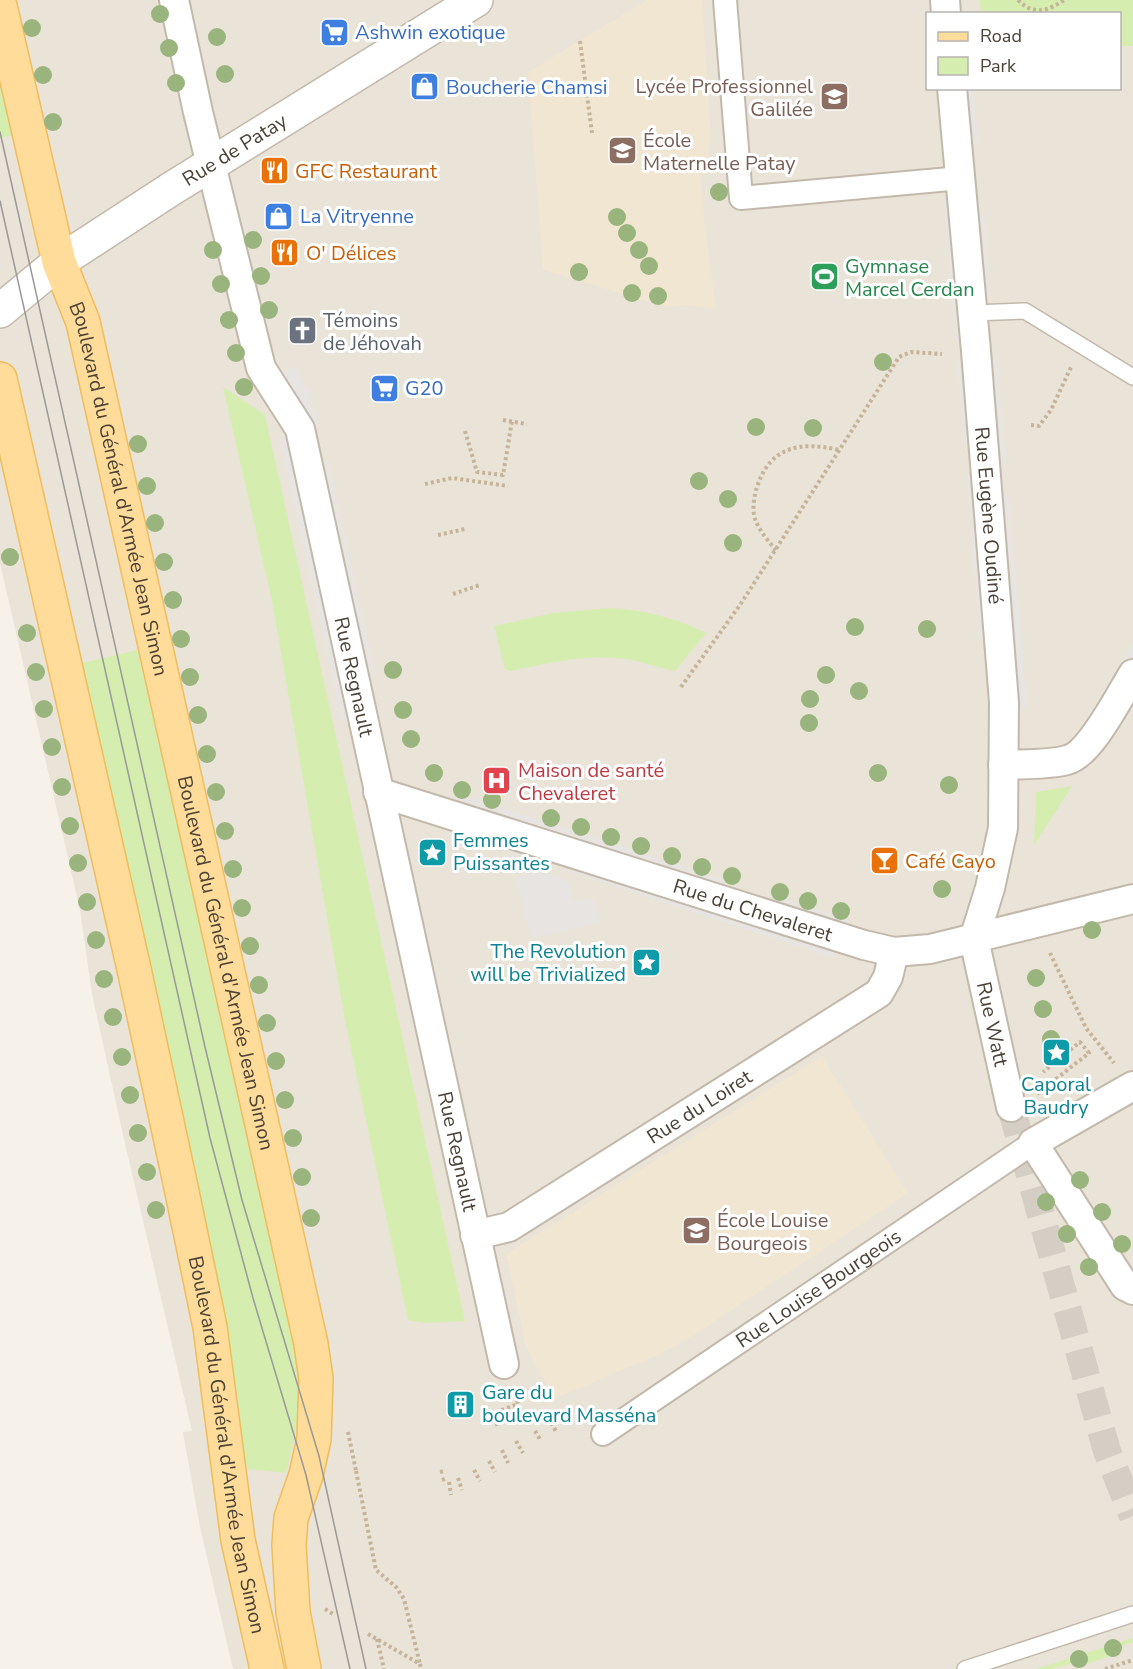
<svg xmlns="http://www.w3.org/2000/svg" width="1133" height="1669" font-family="'Nunito Sans',sans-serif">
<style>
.residential{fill:#eae3d7;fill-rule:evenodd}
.education{fill:#f0e6d2}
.green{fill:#d5eeaf}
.parking{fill:#e7e4e1}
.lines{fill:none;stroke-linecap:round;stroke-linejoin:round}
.minor-tunnel{stroke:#d4cec5;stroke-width:28;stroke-dasharray:28 14;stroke-linecap:butt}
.service-casing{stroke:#c3b9ab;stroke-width:18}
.pedestrian-casing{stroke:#c3b9ab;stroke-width:26}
.minor-casing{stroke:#c3b9ab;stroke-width:32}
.tertiary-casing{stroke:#c3b9ab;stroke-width:36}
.primary-casing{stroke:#efbc5e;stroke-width:36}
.path{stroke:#c6b49a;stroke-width:4;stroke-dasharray:3 3;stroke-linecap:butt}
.service{stroke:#fff;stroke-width:15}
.pedestrian{stroke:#fff;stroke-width:22}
.minor{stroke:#fff;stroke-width:28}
.tertiary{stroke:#fff;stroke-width:33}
.primary{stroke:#ffdc99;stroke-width:33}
.tram{stroke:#999;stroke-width:1.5}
.path-bridge{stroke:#c6b49a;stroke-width:4;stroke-dasharray:3 3;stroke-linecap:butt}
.tree{fill:#99b47c}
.labels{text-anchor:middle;stroke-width:6;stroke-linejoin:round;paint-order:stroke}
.shop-label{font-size:20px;fill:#366cbe;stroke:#fff;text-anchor:start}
.education-label{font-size:20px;fill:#785e54;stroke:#fff;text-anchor:start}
.street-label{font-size:20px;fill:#4b4236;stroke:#fff}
.food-label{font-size:20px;fill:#c56008;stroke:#fff;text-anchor:start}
.leisure-label{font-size:20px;fill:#27864d;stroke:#fff;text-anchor:start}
.worship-label{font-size:20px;fill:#5b616d;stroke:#fff;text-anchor:start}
.health-label{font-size:20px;fill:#be3a42;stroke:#fff;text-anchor:start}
.culture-label{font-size:20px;fill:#0d838f;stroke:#fff;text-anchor:start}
</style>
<rect width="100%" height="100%" fill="#f6f1e9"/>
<!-- residential -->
<path class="residential" d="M0 0H1133V1669H233L200 1527 183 1432 192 1431 124 1139 92 994 80 910 0 563ZM928 14H1120V88H928Z"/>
<!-- education -->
<path class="education" d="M647 0H702L711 138 707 164 703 175 701 176 704 218 716 309 685 305 667 307 543 270 528 72Z
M822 1056 908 1193 699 1332 660 1354 554 1399 526 1347 506 1254Z"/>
<!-- green -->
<path class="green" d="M980 0H1133V46H1120V14L981 13Z
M0 79 13 135 0 138Z
M223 387 265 415 465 1321 424 1323 408 1320 345 1020 272 601Z
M610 608C643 610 677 618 706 633L675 671C659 668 643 661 625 659 586 654 549 663 510 671L505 669 494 626 553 613Z
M142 649 302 1359V1405L286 1473 241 1468 78 664Z
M1072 786 1034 845 1036 792Z
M1133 1638V1642L1118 1647 1119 1653 1075 1668 1073 1663 1052 1669H1036Z"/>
<!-- parking -->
<path class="parking" d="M966 89H974L978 145H971Z
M943 197H951L963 340 955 341Z
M984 213 991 295H983L977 214Z
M997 357 1006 463 998 464 989 358Z
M957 362H964L971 445H964Z
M293 365 312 394 308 398 317 415 321 427 313 429 304 407 282 373Z
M287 435 350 721 341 719 279 437Z
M328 460 375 673 369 679 321 461Z
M966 475H974L989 645 980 640Z
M1008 492 1027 706 1019 711 1001 493Z
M1133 643V657L1084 737 1080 728Z
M461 794 734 883 732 890 454 799Z
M446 824 551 858 548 865 448 833Z
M574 865 840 951 834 958 572 873Z
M539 872 568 881 573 902 594 898 600 923 531 938 516 877Z
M773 895 848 919 849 928 771 903Z"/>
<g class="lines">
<!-- minor-tunnel -->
<path class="minor-tunnel" d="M1011 1107 1107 1451 1133 1516"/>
<defs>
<path id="service" d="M973 313 1025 311 1133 377
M965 1669 1133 1614"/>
<g id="pedestrian">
<path d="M725 0 741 198 961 178"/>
<path id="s1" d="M603 1434 1033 1143"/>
</g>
<g id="minor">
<path id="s2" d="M174 0 198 112 261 368 300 429 504 1364"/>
<path d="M945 0 946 14"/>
<path id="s3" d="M952 88 976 351 1004 702 1003 828 990 888 974 939 1011 1107"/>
<path d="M1003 765C1022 764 1050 765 1067 760 1090 755 1120 695 1133 674"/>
<path id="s4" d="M378 792 864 945 894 952 930 949 1133 899"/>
<path d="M1133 1086 1033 1143 1125 1286 1133 1290"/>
<path id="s5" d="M475 1235 509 1227 879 993 888 977 894 952"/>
</g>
<g id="tertiary">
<path id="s6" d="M0 311 59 262 171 189 476 0"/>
</g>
<g id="primary">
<path id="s7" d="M0 6 59 262 83 322 311 1344 316 1379 314 1439 306 1475 291 1518 289 1545 293 1612 304 1669"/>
<path id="s8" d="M0 379 134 969 182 1192 210 1327 238 1540 267 1669"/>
</g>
</defs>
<!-- service casing -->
<use href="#service" class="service-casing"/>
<!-- pedestrian casing -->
<use href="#pedestrian" class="pedestrian-casing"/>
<!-- minor casing -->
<use href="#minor" class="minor-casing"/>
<!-- tertiary casing -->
<use href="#tertiary" class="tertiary-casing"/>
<!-- primary casing -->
<use href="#primary" class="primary-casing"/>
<!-- path -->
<path class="path" d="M1018 0C1033 16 1048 11 1064 0
M580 41 592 133
M503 420 527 424
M1031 425 1039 426 1051 410 1072 365
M465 431 477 472 503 475 512 421
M425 484 452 478 508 486
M438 535 465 529
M776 550C768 541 759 530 755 519 752 509 754 496 757 487 770 446 801 441 839 450
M453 594 480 585
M681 687 740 605 899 357 911 352 942 354
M1050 953 1086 1028 1114 1063
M1037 1094 1089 1053 1080 1042 1043 1072
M509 1393 516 1397 518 1404 488 1415 494 1425 517 1416
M580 1406 583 1412
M564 1415 568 1421
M551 1423 557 1433
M535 1431 541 1441
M348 1432 356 1471
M516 1441 523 1453
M502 1450 508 1463
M489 1461 495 1472
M474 1470 480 1481
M440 1472 445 1471
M458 1478 462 1490
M442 1480 447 1478
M449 1482 451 1495
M325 1609 333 1614
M377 1639 384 1669
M420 1664 421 1669
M1105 1669 1133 1660"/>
<!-- service -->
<use href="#service" class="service"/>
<!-- pedestrian -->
<use href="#pedestrian" class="pedestrian"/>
<!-- minor -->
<use href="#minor" class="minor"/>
<!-- tertiary -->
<use href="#tertiary" class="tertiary"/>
<!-- primary -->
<use href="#primary" class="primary"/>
<!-- tram -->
<path class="tram" d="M0 132 205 1047 242 1200 319 1456 366 1669
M0 201 210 1138 253 1298 306 1475 350 1669"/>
<!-- path-bridge -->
<path class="path-bridge" d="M356 1471 376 1570 396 1587 404 1599 420 1664
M368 1634 420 1664"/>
</g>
<!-- trees -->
<g class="tree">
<circle cx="160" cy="14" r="9"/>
<circle cx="32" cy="28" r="9"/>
<circle cx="217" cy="37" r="9"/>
<circle cx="169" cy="48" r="9"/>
<circle cx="225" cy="74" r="9"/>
<circle cx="43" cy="75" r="9"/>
<circle cx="176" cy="83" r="9"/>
<circle cx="53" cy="122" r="9"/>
<circle cx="719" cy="192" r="9"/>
<circle cx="617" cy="217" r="9"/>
<circle cx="627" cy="233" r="9"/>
<circle cx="253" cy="240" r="9"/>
<circle cx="213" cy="250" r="9"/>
<circle cx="639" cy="250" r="9"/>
<circle cx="649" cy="266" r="9"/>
<circle cx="579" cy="272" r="9"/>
<circle cx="261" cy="276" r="9"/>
<circle cx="221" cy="284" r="9"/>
<circle cx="632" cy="293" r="9"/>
<circle cx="658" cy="296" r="9"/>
<circle cx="269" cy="310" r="9"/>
<circle cx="229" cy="320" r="9"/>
<circle cx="236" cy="353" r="9"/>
<circle cx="883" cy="362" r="9"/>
<circle cx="244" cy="387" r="9"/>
<circle cx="756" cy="427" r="9"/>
<circle cx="813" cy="428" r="9"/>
<circle cx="138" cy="444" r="9"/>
<circle cx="699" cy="481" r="9"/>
<circle cx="147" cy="486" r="9"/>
<circle cx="728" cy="499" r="9"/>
<circle cx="155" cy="523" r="9"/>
<circle cx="733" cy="543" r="9"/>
<circle cx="10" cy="557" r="9"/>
<circle cx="164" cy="562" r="9"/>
<circle cx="173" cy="600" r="9"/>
<circle cx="855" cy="627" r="9"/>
<circle cx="927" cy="629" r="9"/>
<circle cx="27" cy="633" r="9"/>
<circle cx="181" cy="639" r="9"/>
<circle cx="393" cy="670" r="9"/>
<circle cx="36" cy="672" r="9"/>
<circle cx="826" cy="675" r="9"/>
<circle cx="190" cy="677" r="9"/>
<circle cx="859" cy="691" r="9"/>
<circle cx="810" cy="699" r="9"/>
<circle cx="44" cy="709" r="9"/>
<circle cx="403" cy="710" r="9"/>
<circle cx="198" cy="715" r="9"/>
<circle cx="809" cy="723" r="9"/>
<circle cx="411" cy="739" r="9"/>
<circle cx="52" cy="747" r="9"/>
<circle cx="207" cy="754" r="9"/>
<circle cx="434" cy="773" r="9"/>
<circle cx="878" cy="773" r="9"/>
<circle cx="949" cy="785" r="9"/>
<circle cx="62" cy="787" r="9"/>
<circle cx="462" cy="790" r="9"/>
<circle cx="216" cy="792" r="9"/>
<circle cx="492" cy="800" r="9"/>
<circle cx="551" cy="818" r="9"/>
<circle cx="70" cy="826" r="9"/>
<circle cx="581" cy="827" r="9"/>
<circle cx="225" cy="831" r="9"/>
<circle cx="611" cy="837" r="9"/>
<circle cx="641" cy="846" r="9"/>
<circle cx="672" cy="856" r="9"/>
<circle cx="958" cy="861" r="9"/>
<circle cx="78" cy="863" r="9"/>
<circle cx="702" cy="867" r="9"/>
<circle cx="233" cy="869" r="9"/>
<circle cx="732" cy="876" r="9"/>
<circle cx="942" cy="889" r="9"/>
<circle cx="780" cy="892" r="9"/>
<circle cx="808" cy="901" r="9"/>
<circle cx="87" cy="902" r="9"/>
<circle cx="242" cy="908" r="9"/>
<circle cx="841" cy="911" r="9"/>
<circle cx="1092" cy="930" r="9"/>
<circle cx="96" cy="940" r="9"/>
<circle cx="250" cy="946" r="9"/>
<circle cx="1036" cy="978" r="9"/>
<circle cx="104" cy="979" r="9"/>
<circle cx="259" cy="985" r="9"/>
<circle cx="1043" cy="1009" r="9"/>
<circle cx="113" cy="1017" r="9"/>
<circle cx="267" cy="1023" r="9"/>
<circle cx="1051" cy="1039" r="9"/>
<circle cx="122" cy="1057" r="9"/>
<circle cx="276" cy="1061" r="9"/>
<circle cx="130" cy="1095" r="9"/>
<circle cx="285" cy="1100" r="9"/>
<circle cx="138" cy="1133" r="9"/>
<circle cx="293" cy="1138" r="9"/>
<circle cx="147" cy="1172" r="9"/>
<circle cx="302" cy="1177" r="9"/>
<circle cx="1080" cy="1180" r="9"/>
<circle cx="1046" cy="1202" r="9"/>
<circle cx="156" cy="1210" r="9"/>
<circle cx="1102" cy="1212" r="9"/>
<circle cx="311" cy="1218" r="9"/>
<circle cx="1067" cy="1234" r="9"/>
<circle cx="1122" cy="1244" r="9"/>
<circle cx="1089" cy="1267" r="9"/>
<circle cx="1113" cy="1648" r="9"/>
<circle cx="1079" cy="1659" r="9"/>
</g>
<!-- icons -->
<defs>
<symbol id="supermarket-square" viewBox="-11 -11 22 22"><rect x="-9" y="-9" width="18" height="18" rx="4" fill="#3f7fe0" stroke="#fff"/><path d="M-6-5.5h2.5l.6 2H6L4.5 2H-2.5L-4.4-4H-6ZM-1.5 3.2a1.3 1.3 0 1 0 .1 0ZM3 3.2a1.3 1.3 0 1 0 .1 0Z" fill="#fff"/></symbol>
<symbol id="shop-square" viewBox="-11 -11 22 22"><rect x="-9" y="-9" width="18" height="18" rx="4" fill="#3f7fe0" stroke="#fff"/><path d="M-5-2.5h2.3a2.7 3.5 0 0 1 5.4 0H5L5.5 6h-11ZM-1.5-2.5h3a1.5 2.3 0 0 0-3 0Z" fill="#fff"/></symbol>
<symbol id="school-square" viewBox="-11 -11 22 22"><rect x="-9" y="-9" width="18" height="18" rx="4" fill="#8d6e63" stroke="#fff"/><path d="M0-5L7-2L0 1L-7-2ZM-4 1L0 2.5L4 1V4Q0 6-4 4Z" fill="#fff"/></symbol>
<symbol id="restaurant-square" viewBox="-11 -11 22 22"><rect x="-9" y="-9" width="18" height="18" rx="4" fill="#e8710a" stroke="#fff"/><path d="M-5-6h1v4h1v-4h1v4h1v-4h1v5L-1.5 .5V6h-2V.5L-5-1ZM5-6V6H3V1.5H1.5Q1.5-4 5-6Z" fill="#fff"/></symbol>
<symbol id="stadium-square" viewBox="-11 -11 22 22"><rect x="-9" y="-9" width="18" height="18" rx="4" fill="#2e9e5b" stroke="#fff"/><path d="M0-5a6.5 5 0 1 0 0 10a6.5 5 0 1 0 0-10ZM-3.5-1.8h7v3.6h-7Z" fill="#fff"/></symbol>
<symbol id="church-square" viewBox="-11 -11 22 22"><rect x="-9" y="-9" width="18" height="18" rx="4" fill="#6b7280" stroke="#fff"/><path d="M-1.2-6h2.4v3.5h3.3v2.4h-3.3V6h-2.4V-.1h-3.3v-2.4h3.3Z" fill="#fff"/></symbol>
<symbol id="hospital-square" viewBox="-11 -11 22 22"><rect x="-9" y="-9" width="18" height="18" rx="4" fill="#e0444e" stroke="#fff"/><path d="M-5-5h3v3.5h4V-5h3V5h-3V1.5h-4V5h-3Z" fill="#fff"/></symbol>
<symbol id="sight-square" viewBox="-11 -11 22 22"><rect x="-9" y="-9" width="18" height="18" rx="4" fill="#0f9aa8" stroke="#fff"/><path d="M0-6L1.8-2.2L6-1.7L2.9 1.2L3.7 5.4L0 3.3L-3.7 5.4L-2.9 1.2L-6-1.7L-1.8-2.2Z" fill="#fff"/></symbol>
<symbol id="bar-square" viewBox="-11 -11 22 22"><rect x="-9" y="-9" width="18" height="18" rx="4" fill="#e8710a" stroke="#fff"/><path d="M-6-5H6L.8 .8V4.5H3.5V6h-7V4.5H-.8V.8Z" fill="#fff"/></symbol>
<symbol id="building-square" viewBox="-11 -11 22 22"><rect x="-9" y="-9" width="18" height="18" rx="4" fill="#0f9aa8" stroke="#fff"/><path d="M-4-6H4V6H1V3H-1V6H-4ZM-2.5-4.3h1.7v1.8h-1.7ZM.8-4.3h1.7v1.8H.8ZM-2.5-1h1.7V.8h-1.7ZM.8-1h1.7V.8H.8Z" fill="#fff"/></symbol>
</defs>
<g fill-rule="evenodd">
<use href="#supermarket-square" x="318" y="16" width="33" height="33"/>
<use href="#shop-square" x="408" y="70" width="33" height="33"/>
<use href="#school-square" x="818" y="80" width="33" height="33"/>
<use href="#school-square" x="606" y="134" width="33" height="33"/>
<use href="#restaurant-square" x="258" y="154" width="33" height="33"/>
<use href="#shop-square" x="262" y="200" width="33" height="33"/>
<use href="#restaurant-square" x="268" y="236" width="33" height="33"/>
<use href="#stadium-square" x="808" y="260" width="33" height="33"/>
<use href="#church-square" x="286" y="314" width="33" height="33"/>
<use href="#supermarket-square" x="368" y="372" width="33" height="33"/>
<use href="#hospital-square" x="480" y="764" width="33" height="33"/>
<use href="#sight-square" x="416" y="836" width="33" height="33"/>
<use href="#bar-square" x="868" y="844" width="33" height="33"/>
<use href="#sight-square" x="630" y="946" width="33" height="33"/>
<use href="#sight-square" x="1040" y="1036" width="33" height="33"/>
<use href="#school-square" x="680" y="1214" width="33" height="33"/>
<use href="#building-square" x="444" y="1388" width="33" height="33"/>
</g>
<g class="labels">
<!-- shop labels -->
<g class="shop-label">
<text x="355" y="39">Ashwin exotique</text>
<text x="446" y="94">Boucherie Chamsi</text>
<text x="300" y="223">La Vitryenne</text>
<text x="405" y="395">G20</text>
</g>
<!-- education labels -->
<g class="education-label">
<text x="813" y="93" text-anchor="end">Lycée Professionnel<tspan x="813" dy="23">Galilée</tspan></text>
<text x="643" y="147">École<tspan x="643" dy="23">Maternelle Patay</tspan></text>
<text x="717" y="1227">École Louise<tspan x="717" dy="23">Bourgeois</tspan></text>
</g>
<!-- street labels -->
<g class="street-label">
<text dy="7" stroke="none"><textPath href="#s6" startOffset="285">Rue de Patay</textPath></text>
<text dy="7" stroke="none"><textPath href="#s7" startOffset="498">Boulevard du Général d'Armée Jean Simon</textPath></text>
<text dy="7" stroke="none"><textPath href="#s3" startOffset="429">Rue Eugène Oudiné</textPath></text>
<text dy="7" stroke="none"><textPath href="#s2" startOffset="704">Rue Regnault</textPath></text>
<text dy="7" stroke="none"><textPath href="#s4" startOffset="393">Rue du Chevaleret</textPath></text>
<text dy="7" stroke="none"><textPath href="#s7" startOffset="984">Boulevard du Général d'Armée Jean Simon</textPath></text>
<text dy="7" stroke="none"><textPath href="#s3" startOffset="944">Rue Watt</textPath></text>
<text dy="7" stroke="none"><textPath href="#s5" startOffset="260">Rue du Loiret</textPath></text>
<text dy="7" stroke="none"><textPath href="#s2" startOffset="1190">Rue Regnault</textPath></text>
<text dy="7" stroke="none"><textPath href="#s1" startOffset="260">Rue Louise Bourgeois</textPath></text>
<text dy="7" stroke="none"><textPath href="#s8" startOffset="1090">Boulevard du Général d'Armée Jean Simon</textPath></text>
</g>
<!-- food labels -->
<g class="food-label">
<text x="295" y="178">GFC Restaurant</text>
<text x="306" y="260">O' Délices</text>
<text x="905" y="868">Café Cayo</text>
</g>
<!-- leisure labels -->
<g class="leisure-label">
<text x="845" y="273">Gymnase<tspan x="845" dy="23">Marcel Cerdan</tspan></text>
</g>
<!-- worship labels -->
<g class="worship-label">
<text x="323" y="327">Témoins<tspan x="323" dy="23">de Jéhovah</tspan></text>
</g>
<!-- health labels -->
<g class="health-label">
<text x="518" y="777">Maison de santé<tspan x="518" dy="23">Chevaleret</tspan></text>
</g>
<!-- culture labels -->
<g class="culture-label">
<text x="453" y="847">Femmes<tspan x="453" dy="23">Puissantes</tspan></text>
<text x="626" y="958" text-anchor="end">The Revolution<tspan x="626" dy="23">will be Trivialized</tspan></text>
<text x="1056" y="1091" text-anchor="middle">Caporal<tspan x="1056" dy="23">Baudry</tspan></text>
<text x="482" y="1399">Gare du<tspan x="482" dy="23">boulevard Masséna</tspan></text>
</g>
</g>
<!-- legend -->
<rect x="926" y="12" width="195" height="78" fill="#ffffff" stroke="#b7b3af" stroke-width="1.5"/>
<rect x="938" y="32" width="30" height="9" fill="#ffdc99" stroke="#b7b3af" stroke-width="1.5"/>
<text x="980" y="42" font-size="18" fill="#4b4236">Road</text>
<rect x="938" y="57" width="30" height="18" fill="#d5eeaf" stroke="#b7b3af" stroke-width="1.5"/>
<text x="980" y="72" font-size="18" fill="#4b4236">Park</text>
</svg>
